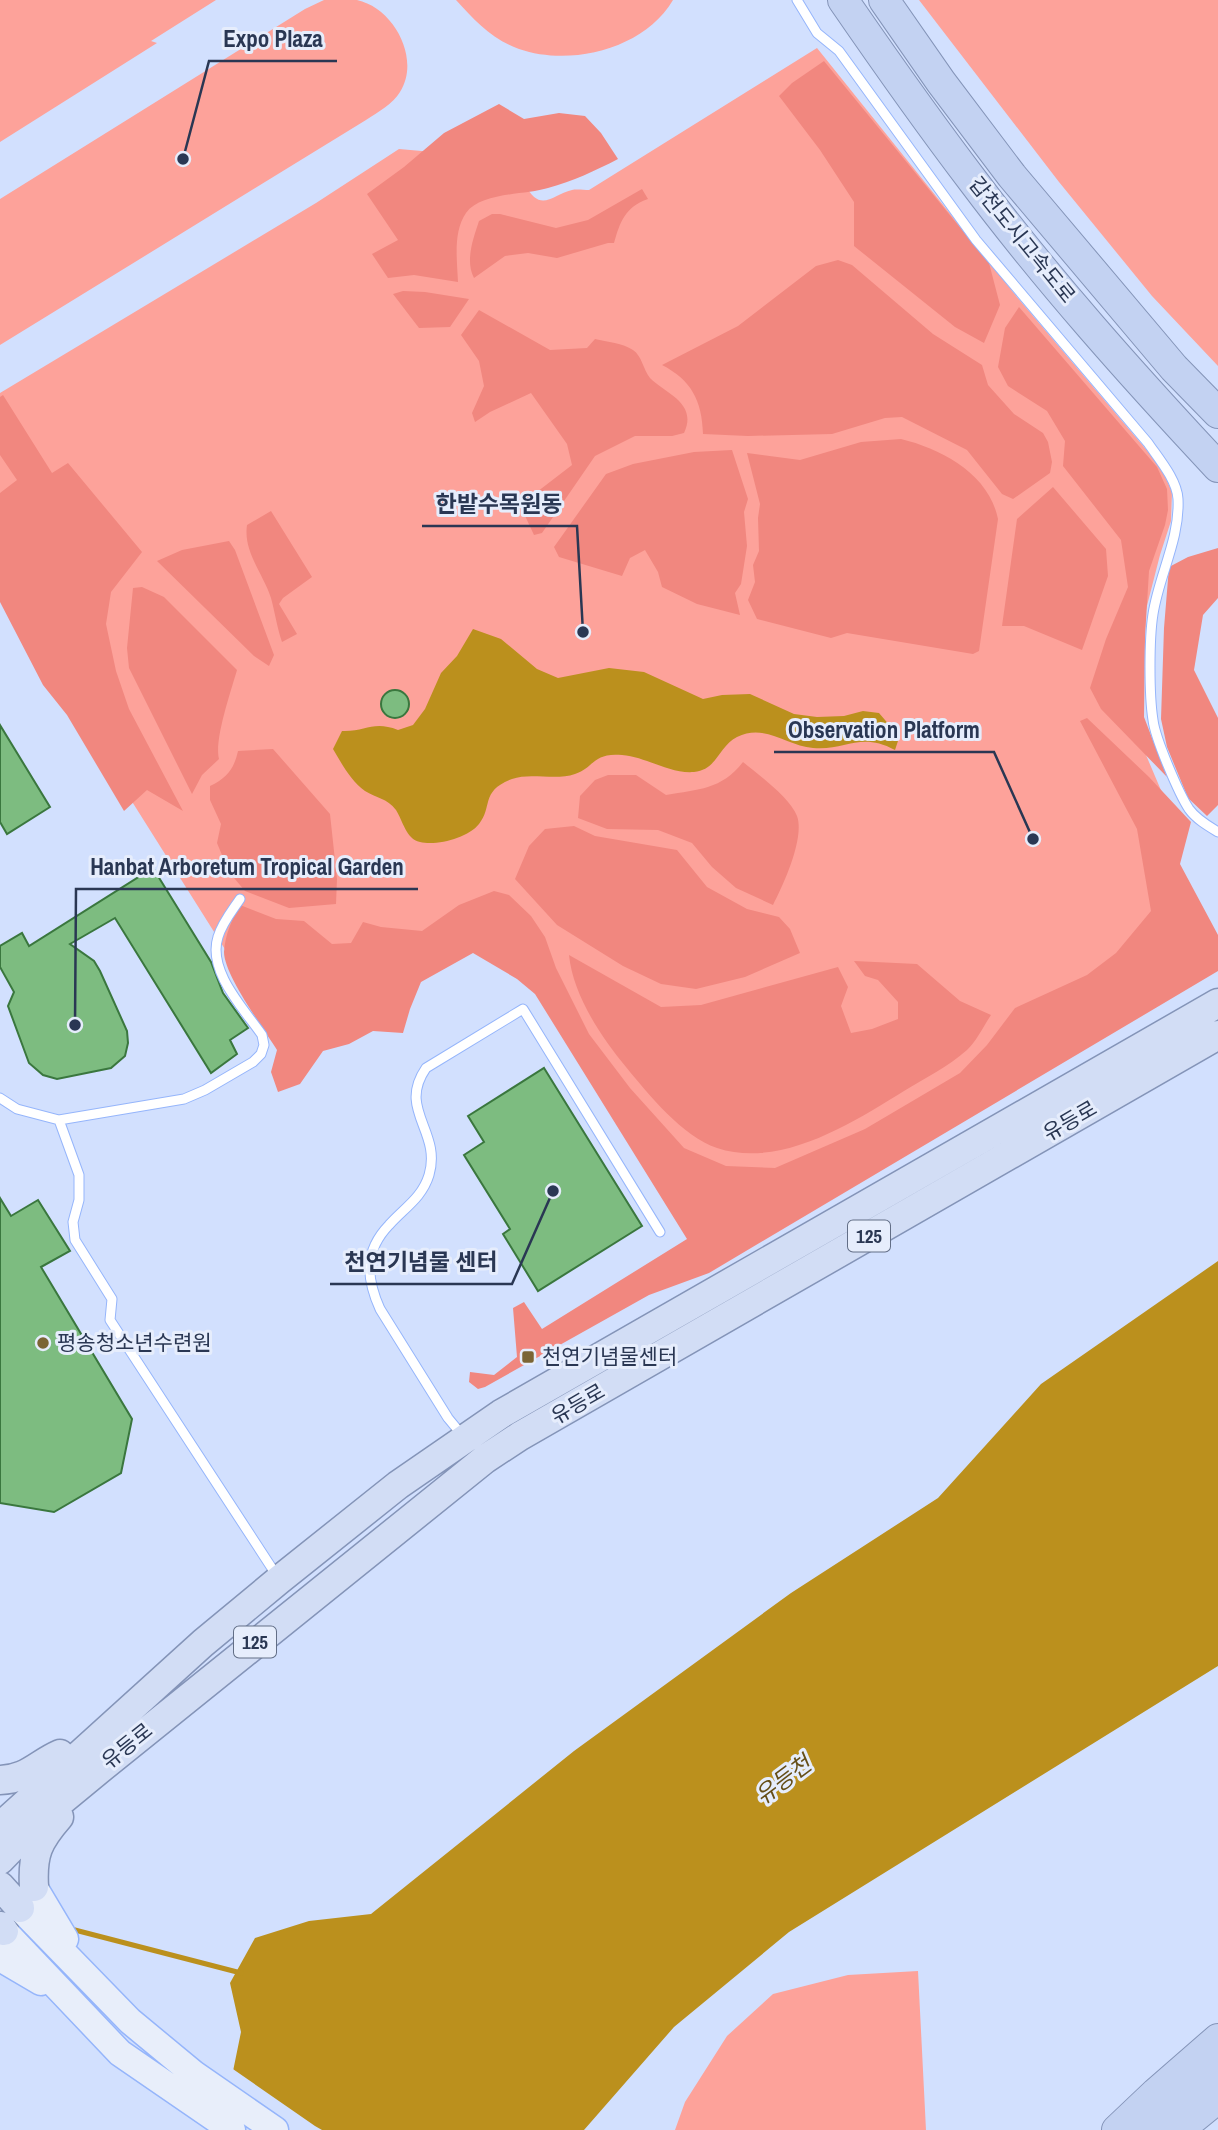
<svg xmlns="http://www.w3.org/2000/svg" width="1218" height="2130" font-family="'Archivo Narrow','Noto Sans KR',sans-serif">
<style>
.green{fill:#fda29a}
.forest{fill:#f1877f}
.water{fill:#bb901d}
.pier{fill:#d2e0fe}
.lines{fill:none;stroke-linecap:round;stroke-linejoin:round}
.stream{stroke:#bb901d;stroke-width:5}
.building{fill:#7dbc80;stroke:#3a773e;stroke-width:2}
.service-casing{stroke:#95b5fb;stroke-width:11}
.secondary-casing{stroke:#95b5fb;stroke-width:29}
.primary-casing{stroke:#8494b8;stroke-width:31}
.trunk-casing{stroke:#8494b8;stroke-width:32}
.service{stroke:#fff;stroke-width:9}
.secondary{stroke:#e8eefa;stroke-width:26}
.primary{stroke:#d2ddf5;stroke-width:28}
.trunk{stroke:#c3d2f2;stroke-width:30}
.poi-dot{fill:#7b6535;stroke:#e6edfc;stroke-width:2.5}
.labels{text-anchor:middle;stroke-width:6;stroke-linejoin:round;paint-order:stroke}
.shield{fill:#e6edfc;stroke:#626e86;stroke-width:2}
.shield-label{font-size:19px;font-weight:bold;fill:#2a3753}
.street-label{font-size:21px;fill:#2a3753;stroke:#e6edfc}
.poi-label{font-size:21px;fill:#2a3753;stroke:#e6edfc;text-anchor:start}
.water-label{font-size:23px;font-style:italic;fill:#654e17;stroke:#e6edfc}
.leader{fill:none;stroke:#2a3753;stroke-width:2.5}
.callout-dot{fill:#2a3753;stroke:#e6edfc;stroke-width:2.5}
.callout-label{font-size:23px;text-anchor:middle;font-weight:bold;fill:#2a3753;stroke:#e6edfc;stroke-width:6;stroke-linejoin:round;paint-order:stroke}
</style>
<rect width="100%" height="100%" fill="#d2e0fe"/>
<!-- green -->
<path class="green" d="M0 0H216L151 41 157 43 0 142Z
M324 0C335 0 347 0 357 0 394 8 421 59 400 92 393 104 378 112 366 120L0 345V199L305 9Z
M456 0H673C644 49 571 67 519 49 493 40 474 20 456 0Z
M919 0H1218V366L1152 296 1059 182Z
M817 48 1017 297 1161 467 1172 492 1171 521 1160 555 1130 672 1132 722 1180 835 1175 868 1218 954 709 1264 486 909 279 1035 0 592V393L316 203 399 149 433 152 525 184C540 214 552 195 572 190 576 189 584 190 589 190Z
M918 1971 926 2130H675L685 2102 727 2036 773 1994 848 1975Z"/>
<!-- forest -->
<path class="forest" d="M824 61 989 263 1000 305 984 343 955 327 854 246V202L820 150 779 96 792 83Z
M499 104 524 119 559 113 585 116 601 133 618 159C595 171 573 181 548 188 526 195 481 192 466 213 453 232 457 259 458 282L414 275 388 278 372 254 398 240 367 194 404 167 444 133Z
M642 189 648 199C625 207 620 222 614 243H608L557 258 528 253 505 256 474 278C465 261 473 239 479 221L492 214H500L556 228 588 220Z
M838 260 852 265 933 334 982 365 988 385 1014 414 1043 433 1048 442 1052 462 1050 473 1013 499 1002 494 967 450 902 417 885 418 832 434 748 436 703 434C702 400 691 380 662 365L738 326 816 266Z
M403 291 425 292 469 299 450 327 419 328 393 294Z
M1019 307 1157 467 1167 489 1168 510 1165 525 1149 571 1145 637 1144 717 1167 777 1101 709 1090 688 1106 639 1128 587 1121 540 1063 466 1065 441 1047 411 1008 386 998 367 1005 328Z
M479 310 550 350 587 348 595 339C607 342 623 343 633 350 642 356 643 369 650 378 666 394 698 403 684 433L672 436H635L595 456 542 533 534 535 520 505 572 465 567 444 531 393 490 412 475 422 472 413 484 386 479 361 461 335Z
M3 395 52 473 68 463 142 552 111 592 106 624 116 671 129 709 183 811 147 790 124 811 67 715 43 685 0 602V493L17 480 0 455V397Z
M901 439C942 449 989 474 998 519L979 651 973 654 847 633 831 638 757 619 748 600 755 582 753 565 759 551 758 518 760 504 747 453 800 460 861 442Z
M732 450 748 499 744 512 747 546 741 584 735 593 740 615 697 604 662 587 658 572 645 550 630 558 622 576 559 557 554 547 606 474 633 464 694 452Z
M1053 487 1106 549 1108 576 1082 650 1024 626H1002L1017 519Z
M271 511 312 577 283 598 279 604 297 634 282 642C277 627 275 613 271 598 263 573 243 552 247 525Z
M229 541 235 550 274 655 269 666 254 656 157 561 182 550Z
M1218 548V598L1203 615 1194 670 1218 718V805L1207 816 1188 798 1167 747 1161 719 1164 628 1169 567 1188 557Z
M142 587 164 597 237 670C231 691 214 740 219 759L202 775 192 794 129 668 127 648 133 588Z
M1087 718 1149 777 1191 822 1180 864 1218 935V971L709 1273 649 1295 485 1387 478 1389 469 1382 470 1372 494 1375 517 1357 513 1308 524 1302 542 1329 687 1239 535 994 517 979 473 953 421 982 410 1009 403 1033 373 1031 349 1044 323 1051 300 1084 278 1092 271 1072 277 1050C264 1029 224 975 224 952 225 935 232 919 240 905L276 919 304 921 332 944 351 943 363 922 381 927 422 931 459 905 494 891 509 895 531 916 545 937 556 968 589 1034 630 1088 684 1148 726 1166 775 1168 865 1129 960 1073 987 1045 1015 1008 1087 975 1116 953 1151 911 1137 829 1080 721Z
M273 749 330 814 337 879 336 904 289 908 245 891 229 872 217 843 221 824 210 800V786C227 778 234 769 238 751Z
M743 762C759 775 790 798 797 816 805 838 783 886 773 905L736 888 712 867 692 843 658 830 607 829 578 818 580 796 595 780 608 775H636L666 795C699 789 721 790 743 762Z
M574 826 595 836 677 850 707 887 747 909 779 917 790 929 800 953 745 977 696 989 661 984 623 966 557 925 515 879 529 846 545 829Z
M569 955 661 1007 701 1005 838 967 848 987 841 1006 851 1033 872 1029 898 1019V1002L878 980 865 976 854 961 917 964 960 1001 991 1015C983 1027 976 1042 967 1050 948 1067 925 1078 904 1091 852 1123 781 1169 717 1148 682 1136 649 1095 626 1067 601 1037 573 995 569 955Z"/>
<!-- water -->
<path class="water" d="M473 629 501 639 537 669 558 678 609 668 644 672 703 699 722 695 750 694 794 714 817 717 844 716 863 711 879 713 891 727 898 741 895 750C860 731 846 751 813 748 787 746 765 723 737 737 719 746 717 770 694 772 669 774 647 757 622 755 593 752 594 768 575 774 555 781 531 772 512 779 480 791 493 807 479 824 468 838 437 846 420 842 406 839 403 821 396 810 387 798 376 798 365 791 350 780 342 764 333 749L342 731C366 732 373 720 398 730L413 725 425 709 441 673 457 656Z
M1218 1261V1666L789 1932 674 2027 584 2130H221L241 2032 230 1983 255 1938 309 1921 371 1914 574 1751 791 1593 938 1498 1041 1384Z"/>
<!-- pier -->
<path class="pier" d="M230 2067 315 2126 322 2130H217Z"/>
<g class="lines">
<!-- stream -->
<path class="stream" d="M71 1929 241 1973"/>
</g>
<!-- building -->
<path class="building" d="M381 704a14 14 0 1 1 28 0a14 14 0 1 1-28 0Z
M0 725 50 807 7 834 0 822Z
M153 868 211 962 223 993 248 1028 230 1040 237 1054 211 1073 115 918 70 944 94 961 100 971 127 1031 128 1043 125 1056 111 1068 57 1079 43 1075 29 1063 8 1006 14 992 0 967V946L22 933 29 946Z
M544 1068 642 1226 538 1291 503 1234 510 1229 464 1155 484 1142 468 1116Z
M0 1198 11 1216 38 1200 70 1251 41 1267 132 1419 121 1473 54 1512 0 1503Z"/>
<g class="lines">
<defs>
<path id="service" d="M797 0 817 33 839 51 976 240 1148 443C1159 459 1177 480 1178 499 1180 539 1159 575 1153 614 1149 639 1149 695 1153 720 1155 738 1179 794 1189 809 1196 819 1208 826 1218 832
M0 1098 17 1109 59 1120 184 1099 205 1090 253 1062 261 1054 264 1045 262 1035C244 1009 207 971 218 937 222 923 232 911 240 899
M59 1120 79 1175V1200L73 1222 75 1240 112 1299 110 1320 277 1576
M462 1435 448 1418 380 1309C366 1278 364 1251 389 1225 404 1208 422 1198 429 1175 442 1131 397 1110 426 1068L523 1009 660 1232"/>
<path id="secondary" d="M34 1887 65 1939
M20 1908 130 2021 194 2074 275 2130
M4 1931 120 2053 232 2130
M0 1958 41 1982"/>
<path id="primary" d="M0 1780C28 1779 37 1764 60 1754
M0 1827 203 1643 279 1580 398 1485 501 1414 1218 1003
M0 1860 43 1816 100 1769 485 1459 520 1436 1218 1035
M0 1886 20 1908
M34 1887C32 1854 38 1841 59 1817
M0 1926 4 1931"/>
<path id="trunk" d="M843 0C885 61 928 122 973 181 1048 281 1132 375 1218 467
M884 0 941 82 1012 176 1174 368 1218 413
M1181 2128 1218 2098
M1117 2130 1156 2093 1218 2039
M1152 2130 1218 2070"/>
</defs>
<!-- service casing -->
<use href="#service" class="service-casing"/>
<!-- secondary casing -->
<use href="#secondary" class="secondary-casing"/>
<!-- primary casing -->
<use href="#primary" class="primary-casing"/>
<!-- trunk casing -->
<use href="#trunk" class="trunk-casing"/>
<!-- service -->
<use href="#service" class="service"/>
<!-- secondary -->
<use href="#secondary" class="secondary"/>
<!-- primary -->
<use href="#primary" class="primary"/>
<!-- trunk -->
<use href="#trunk" class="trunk"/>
</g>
<!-- markers -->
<g class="poi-dot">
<circle cx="43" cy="1343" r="7"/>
<rect x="521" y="1350" width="14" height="14" rx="3.5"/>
</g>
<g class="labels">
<!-- shield labels -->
<g class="shield">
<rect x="848" y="1220.5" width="42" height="31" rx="5"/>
<rect x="234" y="1626.5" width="42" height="31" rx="5"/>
</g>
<g class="shield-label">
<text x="869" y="1243">125</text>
<text x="255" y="1649">125</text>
</g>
<!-- street labels -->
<g class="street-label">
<text transform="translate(1022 240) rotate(51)" y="7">갑천도시고속도로</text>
<text transform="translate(1070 1121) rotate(-30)" y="7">유등로</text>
<text transform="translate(578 1404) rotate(-30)" y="7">유등로</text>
<text transform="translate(127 1746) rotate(-39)" y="7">유등로</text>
</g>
<!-- poi labels -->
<g class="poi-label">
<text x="57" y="1350">평송청소년수련원</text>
<text x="542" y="1364">천연기념물센터</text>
</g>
<!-- water labels -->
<g class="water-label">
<text transform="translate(783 1780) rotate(-37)" y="8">유등천</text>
</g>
</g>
<!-- callouts -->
<path class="leader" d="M183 159L209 61H337M583 632L577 526H422M1033 839L994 752H774M75 1025L76 889H418M553 1191L512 1284H330"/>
<g class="callout-dot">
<circle cx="183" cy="159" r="7"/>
<circle cx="583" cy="632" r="7"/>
<circle cx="1033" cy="839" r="7"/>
<circle cx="75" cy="1025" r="7"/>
<circle cx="553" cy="1191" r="7"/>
</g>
<g class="callout-label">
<text x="273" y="47">Expo Plaza</text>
<text x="499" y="512">한밭수목원동</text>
<text x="884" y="738">Observation Platform</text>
<text x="247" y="875">Hanbat Arboretum Tropical Garden</text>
<text x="421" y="1270">천연기념물 센터</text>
</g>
</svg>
